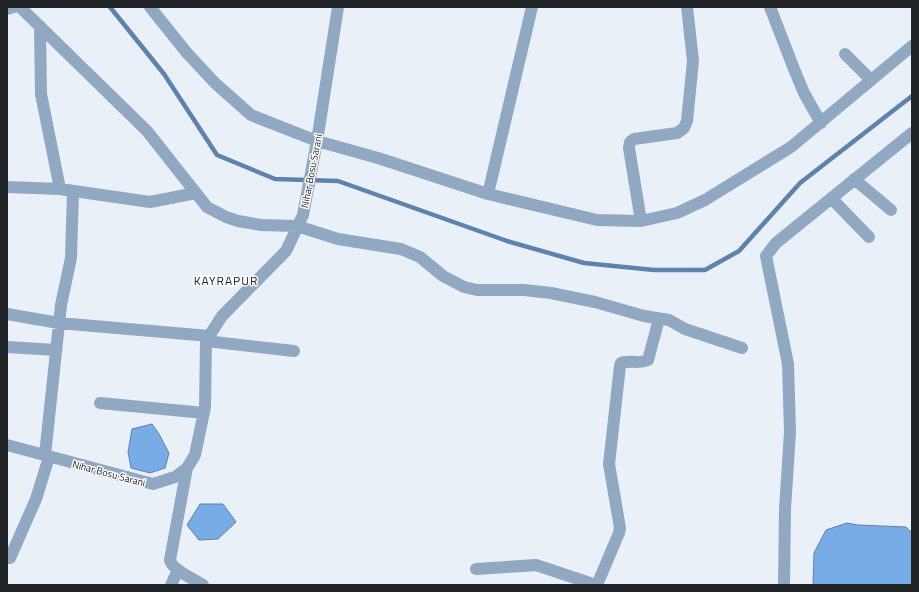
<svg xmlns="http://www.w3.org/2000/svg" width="919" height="592" font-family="'Titillium Web',sans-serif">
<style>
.water{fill:#77ace7;stroke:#5d83ad}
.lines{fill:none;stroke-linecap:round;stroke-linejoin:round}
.stream{stroke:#5d83ad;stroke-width:4.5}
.minor{stroke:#91a8c2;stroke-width:12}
.labels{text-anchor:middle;stroke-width:3;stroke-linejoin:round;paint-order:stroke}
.street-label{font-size:10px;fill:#212427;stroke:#fff}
.quarter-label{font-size:12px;letter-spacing:1px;fill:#212427;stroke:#fff}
</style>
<rect width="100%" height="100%" fill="#e9f0f8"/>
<!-- water -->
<path class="water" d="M152 424 159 434 169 453 165 468 150 473 131 468 128 452 132 429Z
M200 504H223L236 522 218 539 199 540 187 525Z
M847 523 858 525 906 527 912 533V585H813L814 553 826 530Z"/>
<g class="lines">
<!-- stream -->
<path class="stream" d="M110 7 164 74 217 155 275 179 338 181 507 241 584 263 654 270H705L739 251 800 183 912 96"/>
<!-- minor -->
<path class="minor" d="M20 7 147 131 207 207 226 217 238 221 261 225 297 226 338 239 401 249 420 257 443 276 464 287 477 290H524L551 293 595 302 644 316 669 320 685 329 742 348
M150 7 187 53 215 83 251 115 317 141 378 158 488 194 597 220 641 221 677 213 705 200 791 147 912 46
M770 7 794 69 804 93 821 123
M7 9 14 7
M40 26 41 94 60 189
M845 54 871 80
M854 179 891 210
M7 187 60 189 150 202 196 193
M488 194 532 7
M831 198 869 237
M641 221 629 148 630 142 634 139 677 133 684 128 687 121 693 61 687 7
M7 314 59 323 209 336
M206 341 294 351
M7 347 56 350
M100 403 204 413
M7 445 153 484 175 477 187 468 195 455 205 407 206 341 222 316 286 251 303 215 317 141 338 7
M45 455 61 305 71 258 73 191
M187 468 170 560C172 570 194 579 203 585
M10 558 36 499 49 457
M476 569 536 565 596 585
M171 585 178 570
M597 585 619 533 620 528 609 464 620 366 621 363C630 360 640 364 648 360L659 319
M784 585 785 509 790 432 788 364 766 256 776 243 912 133"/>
</g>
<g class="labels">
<!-- street labels -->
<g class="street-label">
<text transform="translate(311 171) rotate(-79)" y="4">Nihar Bosu Sarani</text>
<text transform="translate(109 473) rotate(15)" y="4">Nihar Bosu Sarani</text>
</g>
<!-- quarter labels -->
<g class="quarter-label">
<text x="226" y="285">KAYRAPUR</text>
</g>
</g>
<!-- border -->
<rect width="919" height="592" fill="none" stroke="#212427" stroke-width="16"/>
</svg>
